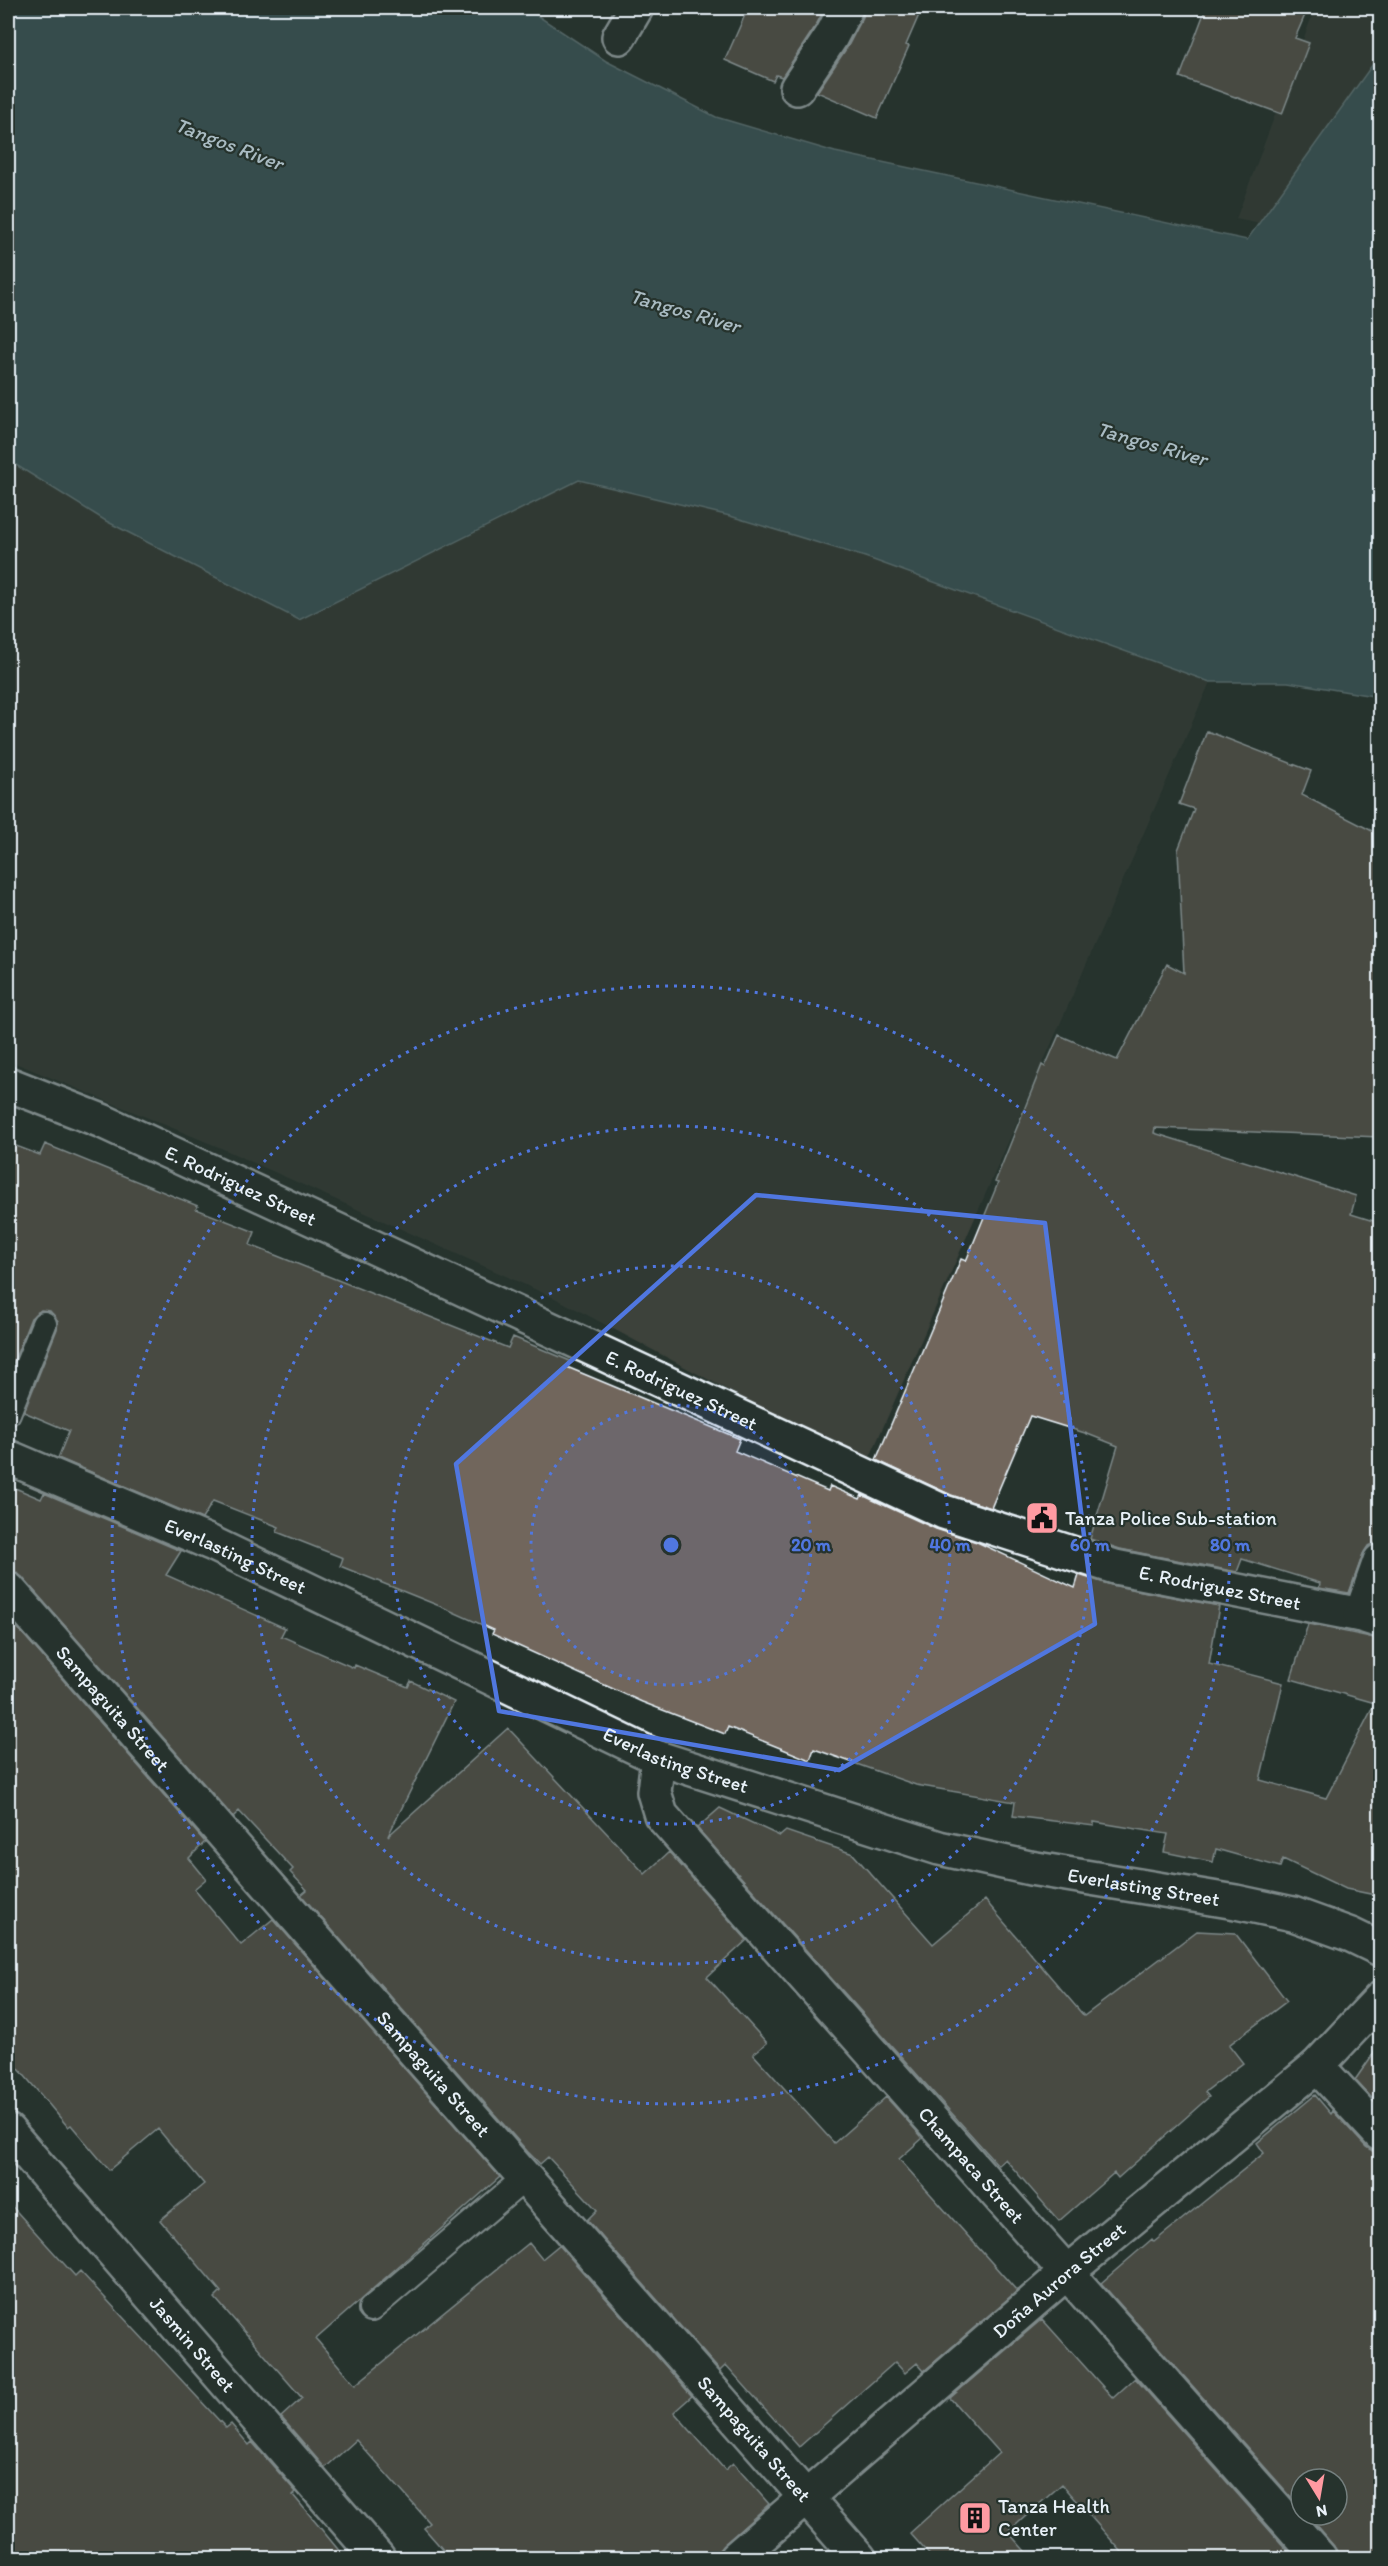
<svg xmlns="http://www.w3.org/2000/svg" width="1388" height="2566" font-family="Itim,sans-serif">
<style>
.built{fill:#3c423b}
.water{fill:#4a6b71;stroke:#89a1a7;stroke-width:1.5}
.building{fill:#71665b;stroke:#e8f1f8;stroke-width:1.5}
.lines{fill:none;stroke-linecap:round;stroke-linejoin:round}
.lane-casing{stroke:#e8f1f8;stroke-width:28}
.street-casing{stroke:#e8f1f8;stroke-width:38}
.secondary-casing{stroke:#e8f1f8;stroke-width:38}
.lane{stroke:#26332d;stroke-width:24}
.street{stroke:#26332d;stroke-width:33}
.secondary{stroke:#26332d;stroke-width:33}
.marked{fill:none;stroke:#5077e0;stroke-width:4.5;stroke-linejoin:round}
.ring{fill:none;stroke:#5077e0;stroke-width:3;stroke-dasharray:3 6}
.labels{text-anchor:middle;stroke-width:4.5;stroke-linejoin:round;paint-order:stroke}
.street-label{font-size:20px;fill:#e8f1f8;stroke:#26332d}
.poi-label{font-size:20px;fill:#e8f1f8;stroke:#26332d;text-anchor:start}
.water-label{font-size:21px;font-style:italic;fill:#a9bbc2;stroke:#26332d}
.centre{fill:#5077e0;stroke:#26332d;stroke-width:3}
.ring-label{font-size:18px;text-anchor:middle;font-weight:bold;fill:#5077e0;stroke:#26332d;stroke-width:4.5;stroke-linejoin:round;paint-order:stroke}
</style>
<rect width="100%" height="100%" fill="#26332d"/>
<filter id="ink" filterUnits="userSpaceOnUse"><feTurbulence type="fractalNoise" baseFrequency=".0167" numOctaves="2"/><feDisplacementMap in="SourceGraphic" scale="12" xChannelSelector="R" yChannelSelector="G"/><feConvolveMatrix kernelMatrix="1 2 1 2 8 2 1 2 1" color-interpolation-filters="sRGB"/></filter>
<g filter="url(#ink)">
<!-- built -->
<path class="built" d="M1315 8H1380V248L1236 219Z
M8 460 106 521 299 620 579 480 730 516 865 557 1210 682 867 1464 559 1300 221 1148 8 1060Z"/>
<!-- water -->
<path class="water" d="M8 8H526L606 61 716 117 835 152 1247 240 1380 54V697L1288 682H1210L865 557 730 516 579 480 299 620 106 521 8 460Z"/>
<!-- building -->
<path class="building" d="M748 8H825L815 27 782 77 776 75 773 81 725 60Z
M865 8H922L906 45 909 46 877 118 817 92 848 46 863 17Z
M1206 8H1308L1295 38 1309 43 1282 114 1180 77Z
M1207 731 1311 771 1302 795 1380 835V1137L1155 1128 1154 1133 1356 1196 1351 1214 1380 1223V1543L1368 1546 1363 1554 1349 1593 1319 1588 1320 1583 1242 1559 1237 1572 1120 1549 1090 1539 1118 1446 1085 1433 1030 1416 991 1508 951 1495 876 1460 961 1259 966 1261 998 1183 995 1182 1042 1065 1045 1067 1059 1035 1117 1060 1167 964 1184 973 1178 850 1194 809 1179 804Z
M8 1143 40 1155 45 1144 198 1206 196 1209 255 1232 250 1245 508 1348 513 1337 570 1361 567 1367 740 1439 735 1451 828 1491 830 1486 860 1499 862 1495 936 1529 977 1542 1075 1588 1079 1575 1111 1585 1219 1606 1209 1664 1283 1683 1260 1780 1326 1798 1375 1703 1291 1679 1308 1624 1380 1639V1896L1346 1889 1283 1859 1280 1867 1216 1849 1213 1862 1164 1852 1168 1834 1094 1822V1826L1013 1816 1015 1802 916 1785 814 1749 810 1760 728 1727 725 1734 642 1702 492 1634 494 1630 442 1607 340 1566 343 1558 277 1532 279 1527 213 1501 202 1519 58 1458 69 1431 24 1412 57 1329 58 1321 50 1311 41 1310 31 1318 8 1376Z
M8 1485 41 1499 44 1493 181 1551 166 1575 285 1628 281 1636 354 1668 355 1665 408 1687 411 1681 454 1702 388 1836 508 1728 645 1874 669 1852 747 1940 707 1977 767 2043 753 2054 834 2143 886 2097 923 2138 899 2159 1017 2291 924 2371 917 2363 905 2373 895 2362 799 2447 726 2365 720 2371 587 2220 597 2210 548 2157 540 2164 528 2152 301 1895 307 1890 290 1872 293 1869 239 1811 233 1817 22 1577 15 1572 8 1571Z
M8 1617 205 1842 189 1858 206 1879 194 1889 241 1945 273 1919 500 2177 316 2339 355 2385 529 2243 542 2259 559 2245 692 2396 674 2412 725 2470 733 2463 769 2504 709 2559H451L424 2528 430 2523 356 2440 325 2468 281 2417 302 2398 215 2298 221 2292 160 2220 204 2184 158 2129 109 2170 71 2125 68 2127 8 2056Z
M720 1808 780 1836 786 1831 853 1854 933 1944 985 1900 1084 2016 1197 1931 1235 1933 1287 2001 1229 2045 1243 2063 1205 2092 1209 2097 1118 2178 1114 2173 1059 2221 1005 2159 998 2165 697 1828Z
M1380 2044V2107L1355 2080Z
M1315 2095 1331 2114 1333 2111 1366 2147 1374 2152H1380V2559H1338L1334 2546 1307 2515H1337V2479H1301V2508L1101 2283 1152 2239 1154 2242 1264 2153 1257 2143Z
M8 2202 75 2276 80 2271 226 2428 231 2424 249 2445 252 2442 296 2492 293 2495 346 2559H8Z
M1042 2319 1113 2398 1135 2378 1295 2559H1128L1062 2484 1008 2532 1032 2559H933L910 2533 999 2453 950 2398Z"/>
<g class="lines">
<defs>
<path id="lane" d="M8 1413 44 1324
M371 2309 525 2178"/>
<g id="street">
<path d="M619 37 636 8"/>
<path d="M797 88 831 37 846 8"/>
<path id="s1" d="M8 1084 102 1121 944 1512 1115 1567 1361 1615 1380 1621"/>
<path id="s2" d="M8 1457 211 1543 658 1758 939 1848 1030 1868 1236 1902 1293 1914 1351 1935 1380 1949"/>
<path d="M1361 1615 1380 1561"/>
<path id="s3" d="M658 1758 654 1792 661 1815 1320 2558"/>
<path d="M1317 2066 1380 2134"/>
<path id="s4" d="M8 2131 378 2558"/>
<path id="s5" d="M736 2558 1066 2273 1317 2066 1380 1999"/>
</g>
<g id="secondary">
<path id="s6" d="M8 1589 859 2558"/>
</g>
</defs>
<!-- lane casing -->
<use href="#lane" class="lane-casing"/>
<!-- street casing -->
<use href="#street" class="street-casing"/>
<!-- secondary casing -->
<use href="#secondary" class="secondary-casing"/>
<!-- lane -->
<use href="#lane" class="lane"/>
<!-- street -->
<use href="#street" class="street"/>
<!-- secondary -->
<use href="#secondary" class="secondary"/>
</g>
</g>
<!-- marked area -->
<path d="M0 0H1388V2566H0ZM756 1195 1045 1223 1095 1624 839 1770 499 1711 456 1464Z" fill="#26332d" fill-opacity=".55" fill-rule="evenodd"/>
<path class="marked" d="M756 1195 1045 1223 1095 1624 839 1770 499 1711 456 1464Z"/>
<!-- distance rings -->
<circle cx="671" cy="1545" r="140" fill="#5077e0" fill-opacity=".12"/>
<g class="ring">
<circle cx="671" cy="1545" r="140"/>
<circle cx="671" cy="1545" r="279"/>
<circle cx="671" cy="1545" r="419"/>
<circle cx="671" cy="1545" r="559"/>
</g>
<!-- icons -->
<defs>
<symbol id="civic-square" viewBox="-11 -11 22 22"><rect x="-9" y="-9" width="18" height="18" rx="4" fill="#ff9aa2" stroke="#26332d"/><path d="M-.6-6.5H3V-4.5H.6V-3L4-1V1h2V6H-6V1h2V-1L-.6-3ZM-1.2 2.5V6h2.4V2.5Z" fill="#111"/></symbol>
<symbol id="building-square" viewBox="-11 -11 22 22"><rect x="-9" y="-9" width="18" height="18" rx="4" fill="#ff9aa2" stroke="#26332d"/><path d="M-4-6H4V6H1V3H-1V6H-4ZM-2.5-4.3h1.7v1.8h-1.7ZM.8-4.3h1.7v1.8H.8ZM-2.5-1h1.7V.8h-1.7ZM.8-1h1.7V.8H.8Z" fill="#111"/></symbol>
</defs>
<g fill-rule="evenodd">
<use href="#civic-square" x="1023" y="1499" width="38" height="38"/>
<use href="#building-square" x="956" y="2499" width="38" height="38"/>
</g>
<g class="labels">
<!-- street labels -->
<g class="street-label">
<text dy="7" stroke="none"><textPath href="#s1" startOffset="254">E. Rodriguez Street</textPath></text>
<text dy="7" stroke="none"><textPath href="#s1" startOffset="740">E. Rodriguez Street</textPath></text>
<text dy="7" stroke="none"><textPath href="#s2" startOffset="248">Everlasting Street</textPath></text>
<text dy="7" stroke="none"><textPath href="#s1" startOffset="1316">E. Rodriguez Street</textPath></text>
<text dy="7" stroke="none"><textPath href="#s6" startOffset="159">Sampaguita Street</textPath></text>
<text dy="7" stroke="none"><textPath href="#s2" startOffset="734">Everlasting Street</textPath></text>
<text dy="7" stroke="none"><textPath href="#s2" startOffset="1220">Everlasting Street</textPath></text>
<text dy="7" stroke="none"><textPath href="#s6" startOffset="645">Sampaguita Street</textPath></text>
<text dy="7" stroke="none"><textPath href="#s3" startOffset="526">Champaca Street</textPath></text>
<text dy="7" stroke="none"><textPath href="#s5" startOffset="426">Doña Aurora Street</textPath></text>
<text dy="7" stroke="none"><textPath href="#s4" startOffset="282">Jasmin Street</textPath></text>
<text dy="7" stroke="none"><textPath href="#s6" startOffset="1131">Sampaguita Street</textPath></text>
</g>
<!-- poi labels -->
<g class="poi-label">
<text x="1065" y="1525">Tanza Police Sub-station</text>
<text x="998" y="2513">Tanza Health<tspan x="998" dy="23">Center</tspan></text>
</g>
<!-- water labels -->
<g class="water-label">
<text transform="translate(229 144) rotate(21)" y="7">Tangos River</text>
<text transform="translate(685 311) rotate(16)" y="7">Tangos River</text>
<text transform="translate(1152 444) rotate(16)" y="7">Tangos River</text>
</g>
</g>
<circle cx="671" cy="1545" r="9" class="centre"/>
<g class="ring-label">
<text x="811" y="1551">20 m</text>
<text x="950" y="1551">40 m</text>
<text x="1090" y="1551">60 m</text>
<text x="1230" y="1551">80 m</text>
</g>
<!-- margin -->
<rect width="1388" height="2566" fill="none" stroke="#26332d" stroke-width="30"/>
<rect x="15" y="15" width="1358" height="2536" fill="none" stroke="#e8f1f8" stroke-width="2" filter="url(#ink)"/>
<!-- north arrow -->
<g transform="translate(1319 2497) rotate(169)"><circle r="28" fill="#26332d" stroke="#747f7e" stroke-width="1.5"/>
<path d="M0-4.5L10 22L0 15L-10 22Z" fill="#ff9aa2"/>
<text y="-9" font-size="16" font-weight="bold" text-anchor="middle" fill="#e8f1f8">N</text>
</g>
</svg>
